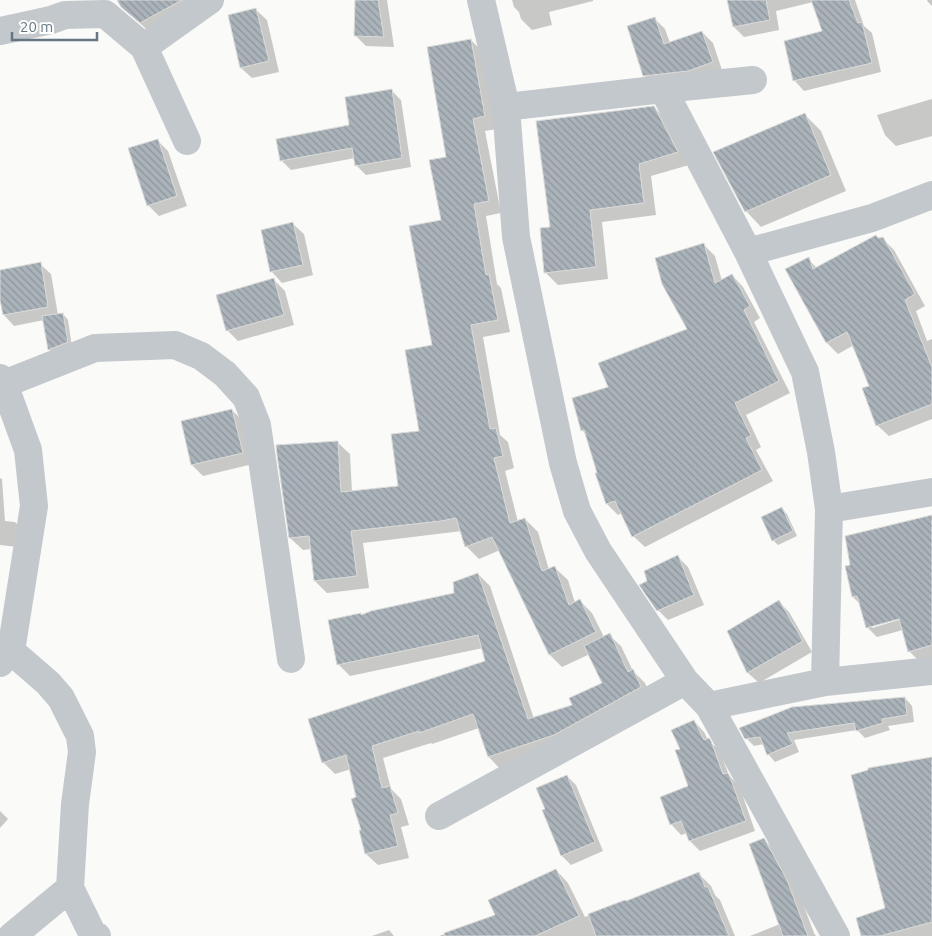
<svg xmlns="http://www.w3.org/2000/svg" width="932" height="936" font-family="Ubuntu,sans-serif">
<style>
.shadow{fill:#0003;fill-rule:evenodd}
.building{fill:url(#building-back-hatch);stroke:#dcdcda}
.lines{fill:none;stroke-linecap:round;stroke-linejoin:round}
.minor{stroke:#c3c8cc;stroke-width:28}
</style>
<defs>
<pattern id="building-back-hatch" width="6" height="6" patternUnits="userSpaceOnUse" patternTransform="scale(1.25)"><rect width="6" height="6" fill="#aab3b9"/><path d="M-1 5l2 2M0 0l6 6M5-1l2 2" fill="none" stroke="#8e969c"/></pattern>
</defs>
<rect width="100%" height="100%" fill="#fafaf8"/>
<!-- shadow -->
<path class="shadow" d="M119 0H215L154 36 122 7Z
M356 0H387L394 47 366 46 356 36Z
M512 0H593V1L549 12 552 25 532 30 521 19 519 12 514 7Z
M728 0H855L864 26 872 33 881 72 804 91 794 80 824 32 813 2 776 11 779 30 744 37 734 27Z
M927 0H932V6L928 2Z
M256 10 267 20 279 72 252 78 241 68Z
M654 18 665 29 670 43 702 32 713 43 723 73 655 86 644 75Z
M471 40 484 53 497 129 485 131 501 213 486 216 497 284 501 288 510 332 483 337 500 435 508 442 514 468 505 471 518 522 525 519 538 532 549 570 555 568 568 580 575 603 580 601 592 613 604 637 609 635 621 646 633 671 645 683 652 699 500 769 489 757 479 728 432 744 431 743 383 758 391 789 401 799 409 825 401 827 409 858 378 865 366 854 358 798 351 769 335 774 323 762 487 662 483 648 350 676 338 664 361 615 362 616 456 594 478 574 490 586 534 719 574 705 604 684 590 654 562 667 550 655 500 550 479 559 467 547 462 531 363 543 369 588 327 593 315 581 311 549 303 550 290 538 337 442 350 454 352 492 399 487 421 432 433 346 448 158Z
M392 91 401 100 411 167 366 175 356 165 355 158 291 170 281 160 350 126Z
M932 99V136L896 146 885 135 877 115Z
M654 107 666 120 689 165 651 176 656 215 602 222 608 279 558 285 546 273 551 228Z
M805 115 821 131 846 191 761 227 746 211Z
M157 140 168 151 187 206 159 216 148 205Z
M293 224 304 234 313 275 282 283 272 272 262 231Z
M879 239H883L894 250 925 306 916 311 927 341 932 339V419L889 436 877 425 871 386 854 345 838 354 827 343 787 270 808 259 817 268Z
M704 245 715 256 722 281 732 275 743 287 760 318 754 322 790 393 746 415 761 447 756 450 773 481 645 547 633 536 622 513 618 515 607 504 587 435 582 430 609 388 689 329Z
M40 264 51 274 58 315 63 314 68 320 72 347 54 354 49 349 44 320 14 326 4 315 0 293V271Z
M274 280 285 291 294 325 238 341 227 330Z
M232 410 243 421 253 464 203 476 192 465 183 422Z
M0 478 2 479 5 521 15 522 20 527 17 547 0 545Z
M782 509 787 514 797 536 778 545 773 540Z
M932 518V657L919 661 909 651 903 630 877 637 867 627 860 604 853 597ZM904 616 905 618 872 628V625Z
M678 557 688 567 704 605 668 620 658 610Z
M779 602 789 612 812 652 759 683 748 673 729 631Z
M905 698 912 706 914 722 888 726 890 730 865 738 857 730 794 740 799 752 775 762 768 754 764 744 754 746 746 738Z
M694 721 704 732 708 740 719 750 729 775 740 788 755 831 700 851 690 841 687 833 681 835 671 824 690 787 682 750Z
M932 757V936H870L886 908 921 760Z
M567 776 576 785 603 851 571 865 562 856 547 809Z
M0 811 8 819 0 828Z
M764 839 776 852 799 893 814 933 816 936H750L780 924Z
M556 870 568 883 585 917 625 901 626 903 698 873 711 886 715 895 720 900 735 936H439L497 916Z
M389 930 394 936H372Z"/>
<!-- building -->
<path class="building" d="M117 0H182L140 23 121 7Z
M355 0H378L384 37 354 36Z
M727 0H766L770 20 733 27Z
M811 0H849L858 23 862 22 872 63 793 81 784 41 822 31Z
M256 8 269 61 240 68 228 15Z
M655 17 664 44 702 31 713 62 688 71 643 76 627 26Z
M471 39 485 116 473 119 489 201 474 204 486 275 489 274 498 320 471 325 490 429 496 428 503 456 494 458 510 523 525 518 542 571 555 566 569 605 580 599 596 632 549 655 492 537 465 547 456 518 441 521 351 531 357 576 314 581 309 536 289 538 277 455 276 445 338 441 341 492 398 486 391 434 419 431 405 350 432 345 409 226 441 220 429 160 446 157 427 47Z
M392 89 402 158 355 166 352 148 280 161 276 139 349 125 345 97Z
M654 106 678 152 639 164 644 203 590 210 596 267 544 273 540 228 550 227 536 121Z
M805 113 831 175 745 212 713 152Z
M158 139 177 196 147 206 128 148Z
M293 222 303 265 270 272 261 230Z
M876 235 878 238 883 237 915 294 905 300 932 367V404L876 426 862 388 869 386 847 332 826 343 785 269 809 257 813 269Z
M704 243 715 283 732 274 750 306 744 310 779 381 735 403 751 436 746 438 762 470 632 537 615 501 606 504 595 473H597L584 430 581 431 572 398 608 387 598 363 687 329 662 284 655 258Z
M41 262 48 307 3 315 0 300V270Z
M274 278 284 315 226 331 216 295Z
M63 313 68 342 48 350 42 316Z
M232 409 243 453 191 465 181 421Z
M782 507 793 531 772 541 761 517Z
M932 515V645L908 652 899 619 866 628 857 596 852 597 845 566 850 565 845 536Z
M678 555 694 595 657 611 639 585 647 581 644 571Z
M478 573 528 719 572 705 569 698 602 683 584 646 610 633 628 672 633 669 641 687 554 735 488 757 473 714 419 733V731L372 746 382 788 390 786 398 813 390 815 398 846 365 854 359 830H361L351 799 356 797 346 755 322 763 308 719 485 661 478 635 337 665 328 620 361 613V615L371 611 454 593 453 582Z
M779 600 803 641 747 673 727 631Z
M905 697 907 715 882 719 883 723 856 731 854 723 787 733 793 744 767 755 760 737 745 739 739 728 792 707Z
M694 720 704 740 709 738 711 741 723 774 728 773 730 777 746 821 689 841 681 821 670 825 660 797 688 786 675 750 680 749 671 730Z
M932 757V922L880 936H861L856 918 885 908 851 775 868 770V768Z
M567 775 595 842 561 856 542 810 545 809 536 788Z
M764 838 787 880 808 936H783L749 844Z
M556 869 579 916 535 936H445L444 933 495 915 488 900Z
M699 872 705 887H708L729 936H596L588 914 625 900 626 901Z"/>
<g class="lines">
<!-- minor -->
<path class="minor" d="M481 0 506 107 516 237 563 463 577 511 598 551 685 681 709 706 836 936
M0 31 51 20 65 15 105 14 144 47 187 141
M144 47 210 0
M663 89 748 252 805 372 821 452 829 509 825 682
M506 107 663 89 753 80
M748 252 872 218 932 195
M0 378 4 384 28 450 34 506 11 651 0 663
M4 384 95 348 175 345 201 356 225 374 246 397 257 425 291 659
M829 509 932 492
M11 651 48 683 61 698 80 736 82 752 75 804 70 888 12 936
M709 706 825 682 932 671
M439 816 685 681
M70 888 92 933 97 936"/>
</g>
<!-- scale -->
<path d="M12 32v8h85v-8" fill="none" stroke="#657683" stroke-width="2.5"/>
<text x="20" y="32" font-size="15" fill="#657683" stroke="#ffffff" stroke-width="4" paint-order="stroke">20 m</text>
</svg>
